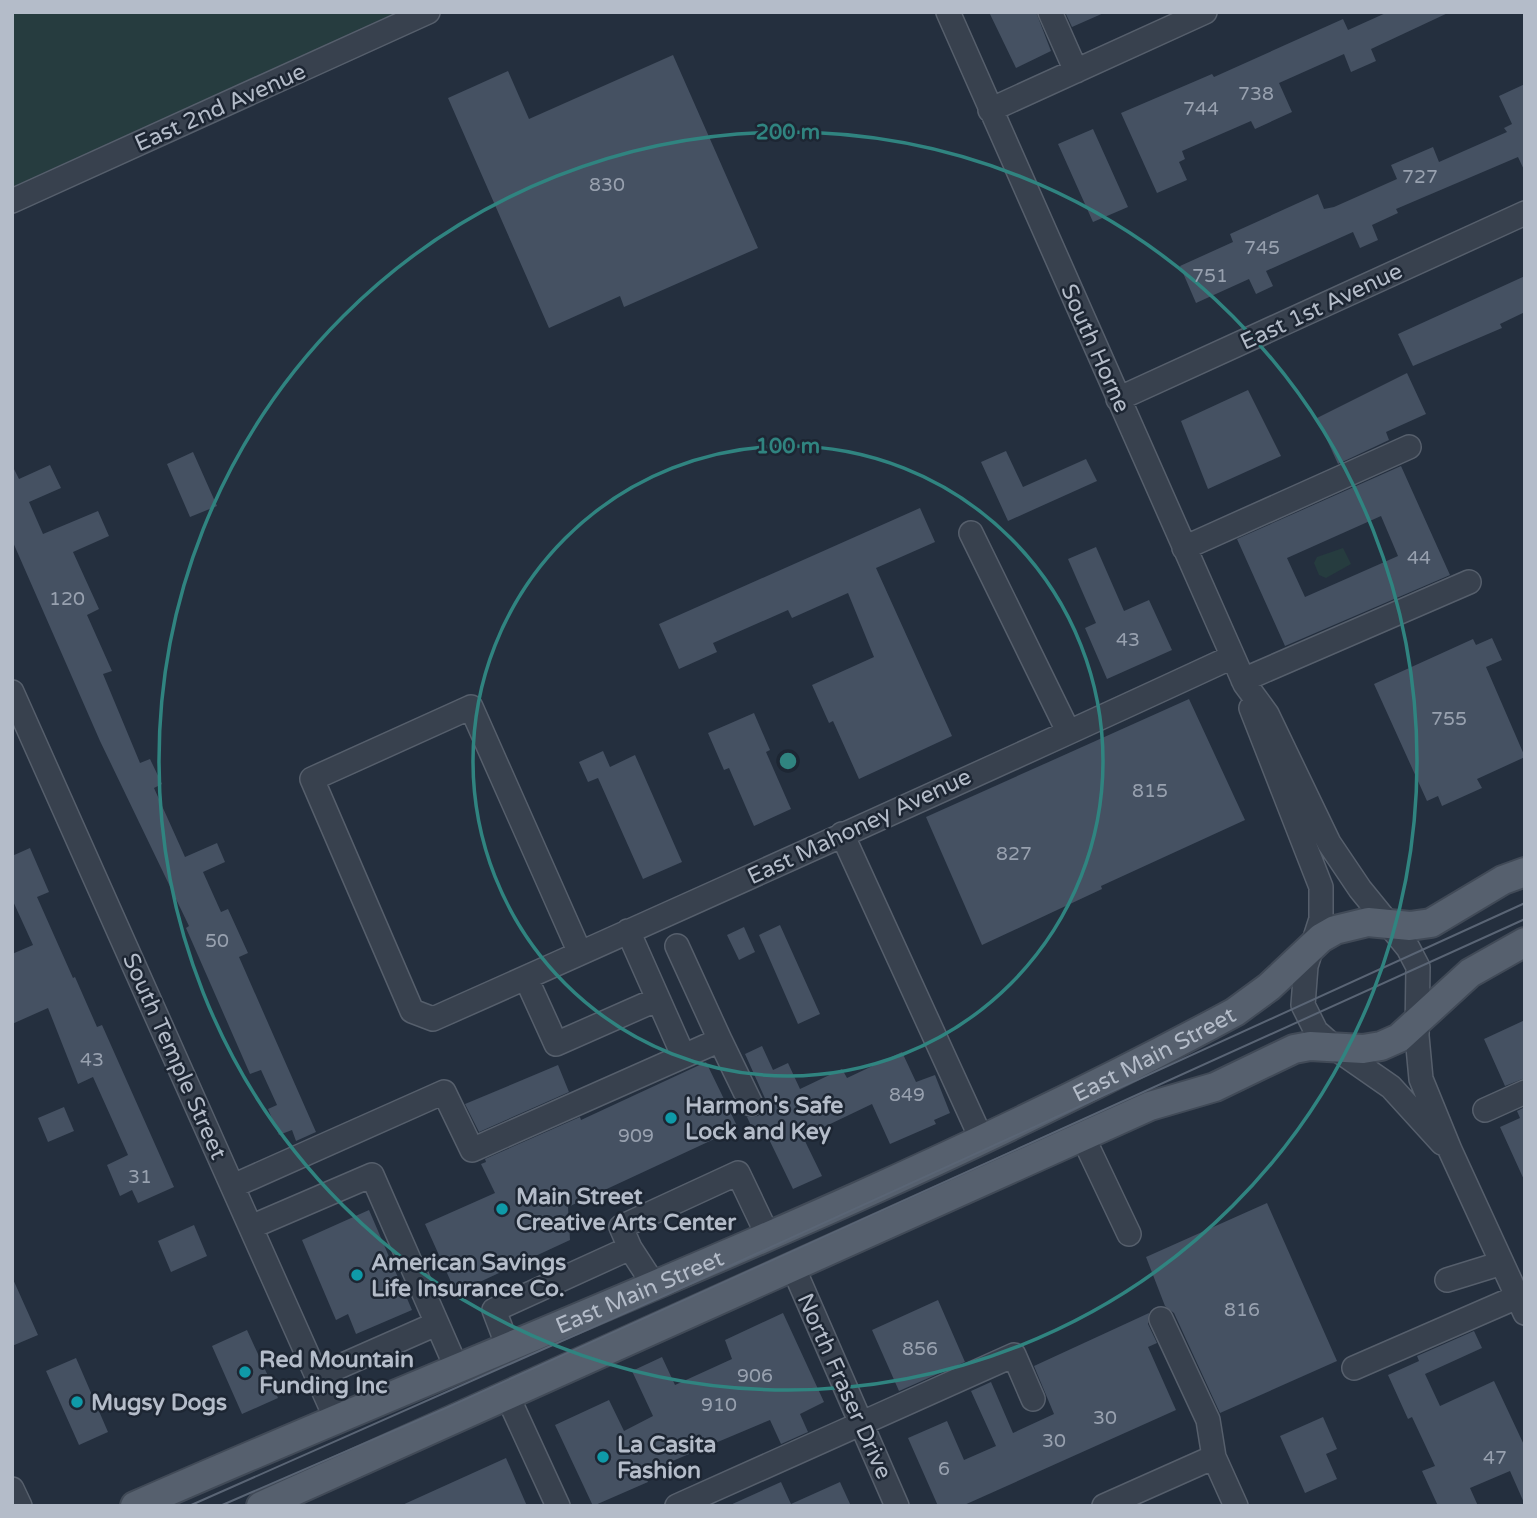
<svg xmlns="http://www.w3.org/2000/svg" width="1537" height="1518" font-family="'Varela Round',sans-serif">
<style>
.green{fill:#263c3f}
.building{fill:#455162;fill-rule:evenodd}
.lines{fill:none;stroke-linecap:round;stroke-linejoin:round}
.minor-casing{stroke:#565f6c;stroke-width:26}
.major-casing{stroke:#414a57;stroke-width:32}
.minor{stroke:#38414e;stroke-width:23}
.major{stroke:#56606e;stroke-width:28}
.tram{stroke:#5a6575;stroke-width:2}
.ring{fill:none;stroke:#308480;stroke-width:3.5}
.culture-dot{fill:#0f9aa8;stroke:#1d2633;stroke-width:2.5}
.labels{text-anchor:middle;stroke-width:5;stroke-linejoin:round;paint-order:stroke}
.number-label{font-size:19px;fill:#98a1af}
.street-label{font-size:23px;fill:#b4bcc9;stroke:#1d2633}
.poi-label{font-size:23px;font-weight:bold;fill:#b4bcc9;stroke:#1d2633;text-anchor:start}
.centre{fill:#308480;stroke:#1d2633;stroke-width:3.5}
.ring-label{font-size:21px;text-anchor:middle;font-weight:bold;fill:#308480;stroke:#1d2633;stroke-width:5;stroke-linejoin:round;paint-order:stroke}
</style>
<rect width="100%" height="100%" fill="#242f3e"/>
<!-- green -->
<path class="green" d="M12 12H397L12 187Z
M1343 548 1351 564 1326 578 1319 575 1314 563 1317 557Z"/>
<!-- building -->
<path class="building" d="M989 12H1036L1051 51 1016 68Z
M1065 12H1106L1072 27Z
M1388 12H1450L1371 49 1376 61 1351 72 1344 54 1279 83 1292 112 1255 129 1251 121 1182 151 1185 159 1179 162 1187 180 1157 193 1121 113 1212 74 1214 77 1343 19 1348 30Z
M673 55 758 248 624 307 620 296 549 328 448 98 508 71 529 119Z
M1525 84V172L1518 157 1396 209 1398 213 1372 225 1378 240 1360 248 1353 232 1266 271 1273 286 1256 294 1249 279 1196 303 1180 266 1233 242 1230 234 1318 194 1324 209 1334 207 1397 179 1391 165 1433 147 1439 162 1507 132 1504 128 1512 124 1499 96Z
M1093 129 1128 207 1093 222 1058 144Z
M1525 276V312L1500 324 1502 328 1413 366 1398 334Z
M1407 373 1426 414 1386 432 1389 440 1338 464 1317 418Z
M1248 390 1281 456 1208 489 1181 421Z
M1006 451 1023 487 1086 459 1097 481 1008 521 981 462Z
M193 452 217 506 190 517 167 464Z
M12 465 19 479 50 465 61 488 29 502 43 534 98 511 109 536 73 552 99 609 87 615 112 671 103 674 140 763 150 759 162 784 154 788 185 857 217 843 225 862 203 872 221 912 228 909 248 953 239 957 316 1132 296 1141 292 1130 279 1135 268 1109 277 1105 261 1070 250 1074 186 928 189 926 100 741 12 540Z
M1401 466 1450 575 1285 646 1237 539ZM1381 516 1398 556 1305 597 1287 558Z
M920 508 935 542 876 568 952 736 859 779 833 721 829 723 812 685 874 657 848 593 792 618 788 610 713 643 717 652 679 669 659 624Z
M1096 547 1124 611 1149 600 1172 650 1107 679 1085 628 1096 623 1068 559Z
M1492 638 1502 660 1486 667 1525 757 1477 779 1482 788 1442 806 1438 796 1427 801 1374 684 1473 639 1476 645Z
M1189 699 1245 820 1101 886 1102 889 982 945 926 817Z
M754 713 770 750 766 752 791 809 754 826 729 768 724 770 708 733Z
M603 751 610 767 635 755 682 862 643 879 598 778 588 782 579 762Z
M30 848 49 892 37 897 73 978 75 977 97 1027 102 1025 174 1187 138 1203 132 1190 120 1196 107 1165 128 1155 93 1077 78 1084 48 1008 12 1024V954L33 945 12 899V856Z
M780 925 820 1014 798 1024 759 935Z
M744 927 755 952 739 960 727 935Z
M1525 1020V1078L1505 1086 1484 1039Z
M762 1046 773 1070 788 1063 800 1089 842 1069 847 1078 902 1052 916 1082 935 1075 950 1113 934 1120 936 1124 890 1144 872 1104 803 1137 822 1176 793 1189 766 1133 757 1138 747 1117 758 1116 768 1105 745 1054Z
M706 1062 738 1128 568 1207 570 1240 456 1293 425 1224 495 1193 481 1164 486 1162 485 1159 580 1117 581 1120Z
M558 1065 569 1092 479 1132 465 1104Z
M64 1107 74 1131 48 1142 38 1118Z
M1525 1107V1182L1500 1127 1520 1118 1517 1111Z
M1267 1203 1337 1361 1220 1413 1174 1313 1165 1306 1146 1257Z
M369 1210 412 1310 356 1334 348 1314 336 1320 302 1240Z
M194 1225 207 1256 171 1272 158 1241Z
M12 1277 38 1335 12 1346Z
M938 1300 965 1362 899 1391 872 1330Z
M783 1313 824 1402 800 1414 808 1432 781 1444 770 1420 644 1473 648 1482 593 1506 555 1425 609 1400 624 1431 653 1416 632 1371 662 1357 675 1385 732 1359 725 1340Z
M1149 1313 1148 1324 1157 1343 1148 1347 1176 1410 962 1506H938L908 1438 947 1421 964 1460 996 1446 971 1391 991 1382 1013 1433 1054 1414 1034 1366Z
M247 1330 278 1398 242 1414 212 1346Z
M1474 1331 1482 1348 1425 1374 1440 1406 1494 1381 1525 1447V1505L1510 1471 1470 1488 1478 1506H1438L1422 1471 1435 1466 1412 1417 1408 1419 1388 1375 1419 1361 1417 1356Z
M76 1358 108 1432 79 1445 46 1371Z
M1323 1417 1337 1449 1326 1454 1337 1479 1305 1493 1280 1436Z
M506 1458 527 1506H400Z
M781 1482 791 1504 840 1482 851 1506H728Z"/>
<g class="lines">
<defs>
<path id="minor" d="M948 12 1245 684 1267 714 1329 843 1360 889 1408 948 1418 967 1417 1036 1421 1079 1450 1150 1525 1313
M1050 12 1076 71
M990 110 1205 12
M12 201 428 12
M1118 399 1525 213
M971 533 1068 731
M1184 548 1409 447
M1243 680 1469 582
M12 692 337 1421
M1251 708 1321 887V919L1306 966 1303 1005 1316 1031 1335 1048 1391 1087 1442 1143
M842 834 982 1140
M628 931 683 1055
M580 953 471 707 312 779 412 1011 433 1019C700 900 967 780 1232 657
M526 978 556 1044 658 999
M720 1040 751 1104
M1485 1110 1525 1092
M1082 1135 1129 1234
M233 1186 444 1092 472 1150 720 1040 677 946
M251 1227 372 1175 457 1369
M630 1248 654 1285
M793 1267 897 1506
M1447 1280 1502 1263
M1161 1319 1208 1420 1214 1457
M508 1347 494 1310 630 1248 621 1227 738 1173 768 1236
M1354 1368 1517 1297
M318 1376 436 1324
M507 1395 558 1506
M12 1489 20 1506
M677 1506 1014 1355 1033 1399
M1104 1506 1214 1457 1236 1506"/>
<g id="major">
<path id="s1" d="M135 1506C502 1344 881 1204 1235 1012L1269 987 1321 938 1335 930 1368 922 1410 926 1431 923 1503 880 1525 872"/>
<path d="M261 1506 1150 1106 1215 1087 1294 1049 1310 1046 1363 1049 1381 1046 1399 1038 1470 973 1525 942"/>
</g>
</defs>
<!-- minor casing -->
<use href="#minor" class="minor-casing"/>
<!-- major casing -->
<use href="#major" class="major-casing"/>
<!-- minor -->
<use href="#minor" class="minor"/>
<!-- major -->
<use href="#major" class="major"/>
<!-- tram -->
<path class="tram" d="M189 1506 668 1294 1525 903
M220 1506 446 1408 1525 919"/>
</g>
<!-- distance rings -->
<g class="ring">
<circle cx="788" cy="761" r="315"/>
<circle cx="788" cy="761" r="629"/>
</g>
<!-- markers -->
<g class="culture-dot">
<circle cx="671" cy="1118" r="7"/>
<circle cx="502" cy="1209" r="7"/>
<circle cx="357" cy="1275" r="7"/>
<circle cx="245" cy="1372" r="7"/>
<circle cx="77" cy="1402" r="7"/>
<circle cx="603" cy="1457" r="7"/>
</g>
<g class="labels">
<!-- number labels -->
<g class="number-label">
<text x="1256" y="100">738</text>
<text x="1201" y="115">744</text>
<text x="1420" y="183">727</text>
<text x="607" y="191">830</text>
<text x="1262" y="254">745</text>
<text x="1210" y="282">751</text>
<text x="1419" y="564">44</text>
<text x="67" y="605">120</text>
<text x="1128" y="646">43</text>
<text x="1449" y="725">755</text>
<text x="1150" y="797">815</text>
<text x="1014" y="860">827</text>
<text x="217" y="947">50</text>
<text x="92" y="1066">43</text>
<text x="907" y="1101">849</text>
<text x="636" y="1142">909</text>
<text x="140" y="1183">31</text>
<text x="1242" y="1316">816</text>
<text x="920" y="1355">856</text>
<text x="755" y="1382">906</text>
<text x="719" y="1411">910</text>
<text x="1105" y="1424">30</text>
<text x="1054" y="1447">30</text>
<text x="1495" y="1464">47</text>
<text x="944" y="1475">6</text>
</g>
<!-- street labels -->
<g class="street-label">
<text transform="translate(220 107) rotate(-24)" y="8">East 2nd Avenue</text>
<text transform="translate(1321 306) rotate(-25)" y="8">East 1st Avenue</text>
<text transform="translate(1096 348) rotate(66)" y="8">South Horne</text>
<text transform="translate(859 826) rotate(-25)" y="8">East Mahoney Avenue</text>
<text dy="8" stroke="none"><textPath href="#s1" startOffset="1115">East Main Street</textPath></text>
<text transform="translate(175 1056) rotate(66)" y="8">South Temple Street</text>
<text dy="8" stroke="none"><textPath href="#s1" startOffset="548">East Main Street</textPath></text>
<text transform="translate(845 1386) rotate(66)" y="8">North Fraser Drive</text>
</g>
<!-- poi labels -->
<g class="poi-label">
<text x="685" y="1113">Harmon's Safe<tspan x="685" dy="26">Lock and Key</tspan></text>
<text x="516" y="1204">Main Street<tspan x="516" dy="26">Creative Arts Center</tspan></text>
<text x="371" y="1270">American Savings<tspan x="371" dy="26">Life Insurance Co.</tspan></text>
<text x="259" y="1367">Red Mountain<tspan x="259" dy="26">Funding Inc</tspan></text>
<text x="91" y="1410">Mugsy Dogs</text>
<text x="617" y="1452">La Casita<tspan x="617" dy="26">Fashion</tspan></text>
</g>
</g>
<circle cx="788" cy="761" r="10" class="centre"/>
<g class="ring-label">
<text x="788" y="139">200 m</text>
<text x="788" y="453">100 m</text>
</g>
<!-- border -->
<rect width="1537" height="1518" fill="none" stroke="#b4bcc9" stroke-width="28"/>
</svg>
